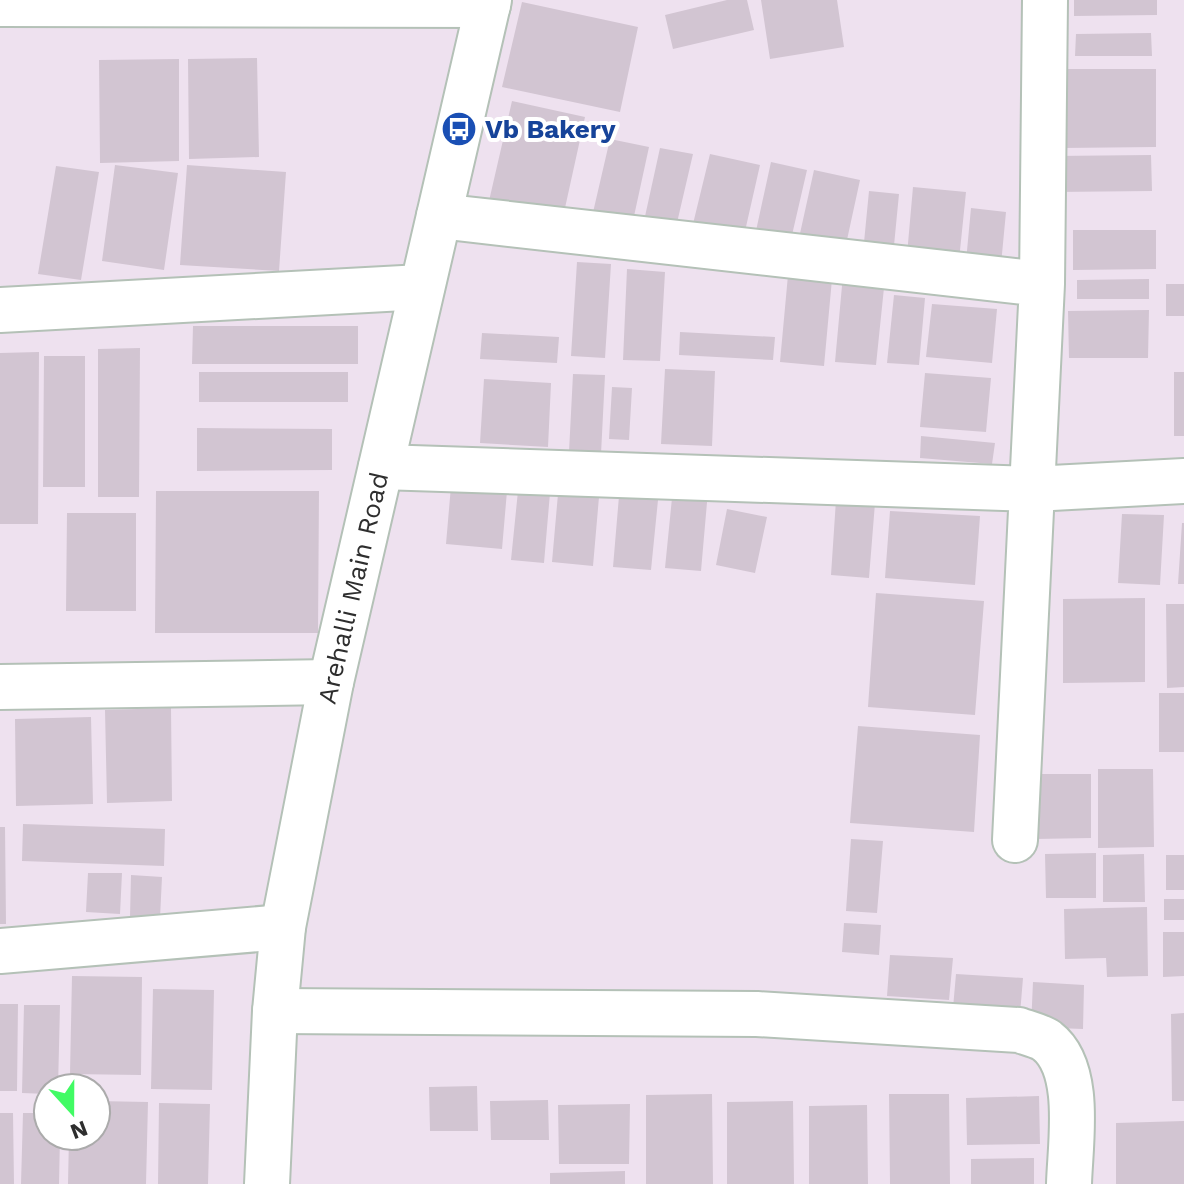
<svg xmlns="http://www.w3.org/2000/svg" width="1184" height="1184" font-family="'Work Sans',sans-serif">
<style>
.building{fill:#d2c5d2}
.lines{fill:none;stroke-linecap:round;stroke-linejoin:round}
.minor-casing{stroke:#b4c1b7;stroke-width:48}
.tertiary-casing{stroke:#b4c1b7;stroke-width:48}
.minor{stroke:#fff;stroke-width:44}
.tertiary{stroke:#fff;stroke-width:44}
.labels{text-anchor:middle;stroke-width:8;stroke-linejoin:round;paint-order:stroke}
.transit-label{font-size:26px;font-weight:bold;fill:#164399;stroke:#fff;text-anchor:start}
.street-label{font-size:26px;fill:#2e2e2e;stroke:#fff}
</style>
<rect width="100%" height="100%" fill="#eee1ef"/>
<!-- building -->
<path class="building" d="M727 0H747L754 30 673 49 665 15Z
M761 0H837L844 47 770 59Z
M1074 0H1157V15L1074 16Z
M522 2 638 27 620 112 502 87Z
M1151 33 1152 56H1075L1076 34Z
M257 58 259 157 189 159 188 59Z
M179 59V161L100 163 99 60Z
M1061 69H1156V147L1062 148Z
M512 101 585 117 563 217 489 201Z
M610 139 649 147 631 230 591 221Z
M660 148 693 154 676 227 644 221Z
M710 154 760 165 743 240 692 228Z
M1151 155 1152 191 1055 192 1054 156Z
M771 162 807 170 789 248 754 240Z
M115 165 178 173 164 270 102 261Z
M187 165 286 172 279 271 180 265Z
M56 166 99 172 81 280 38 274Z
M814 170 860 180 845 249 799 238Z
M913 187 966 192 958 270 906 266Z
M869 191 899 194 892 266 862 263Z
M971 208 1006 212 1000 275 965 272Z
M1073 230H1156V269L1073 270Z
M577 262 611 264 605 358 571 356Z
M627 269 665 272 660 361 623 360Z
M788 275 832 279 824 366 780 362Z
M843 275 885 278 876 365 835 362Z
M1149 279V299H1077V280Z
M1166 284H1184V316H1166Z
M894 295 925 298 919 365 887 363Z
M932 304 997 309 992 363 926 357Z
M1149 310 1148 358H1069L1068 311Z
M193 326H358V364H192Z
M680 332 775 337 773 360 679 355Z
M482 333 559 337 557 363 480 359Z
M140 348 139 497H98V349Z
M39 352 38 524H0V353Z
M44 356H85V487H43Z
M665 369 715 371 712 446 661 444Z
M199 372H348V402H199Z
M1174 372H1184V436H1174Z
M925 373 991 378 986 432 920 427Z
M573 374 605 375 601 454 569 452Z
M484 379 551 383 548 447 480 443Z
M612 387 632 388 629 440 609 439Z
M197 428 332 429V470L197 471Z
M921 436 995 443 992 464 920 458Z
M451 486 507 491 502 549 446 544Z
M673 488 708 491 701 571 665 568Z
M156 491H319L318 633H155Z
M518 491 550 493 544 563 511 560Z
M558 494 599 497 593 566 552 562Z
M619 496 658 500 651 570 613 567Z
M836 500 875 503 869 578 831 575Z
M727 509 767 517 755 573 716 565Z
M890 511 980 516 975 585 885 578Z
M67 513H136V611H66Z
M1122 514 1164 515 1160 585 1118 583Z
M1182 523H1184V584H1178Z
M876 593 984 601 975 715 868 707Z
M1145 598V682L1063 683V599Z
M1166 604H1184V687L1167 688Z
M1159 693H1184V752H1159Z
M171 708 172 801 107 803 105 710Z
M91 717 93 804 16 806 15 719Z
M858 726 980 735 974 832 850 823Z
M1098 769H1153L1154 847 1098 848Z
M1035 774H1091V838L1035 839Z
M23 824 165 829 164 866 22 861Z
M0 827H5L6 924H0Z
M851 839 883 841 877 913 846 911Z
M1096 853V898H1046L1045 854Z
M1144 854 1145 902H1103V855Z
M1166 855H1184V890H1166Z
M88 873H122L120 914 86 912Z
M131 875 162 877 160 918 130 917Z
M1164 899H1184V920H1164Z
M1147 907 1148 976 1107 977 1106 958 1065 959 1064 909Z
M844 923 881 925 879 955 842 952Z
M1163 932H1184V976L1163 977Z
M890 955 953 958 949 1000 887 996Z
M956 974 1023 978 1020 1014 953 1008Z
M72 976 142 977 141 1075 70 1074Z
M1033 982 1084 985 1083 1029 1031 1027Z
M153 989 214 990 212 1090 151 1089Z
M0 1004H18L17 1091H0Z
M24 1005H60L58 1088H48V1094L22 1093Z
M1184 1013V1101H1172L1171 1014Z
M477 1086 478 1131H430L429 1087Z
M712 1094 713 1184H646V1095Z
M889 1094H949L950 1184H890Z
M1039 1096 1040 1144 967 1145 966 1098Z
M548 1100 549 1140H491L490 1101Z
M96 1101 148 1102 146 1184H68L69 1136H96Z
M793 1101 794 1184H727V1102Z
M159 1103 210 1104 208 1184H158Z
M630 1104 629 1164H559L558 1105Z
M867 1105 868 1184H809V1106Z
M0 1113H13L14 1184H0Z
M23 1113H48V1136H60L59 1184H21Z
M1184 1121V1184H1116V1123Z
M1034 1158V1184H971V1159Z
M625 1171V1184H550V1173Z"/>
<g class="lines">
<defs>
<path id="minor" d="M0 4 488 5
M439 216 1042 284
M0 310 422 287
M381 467 1033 489 1184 481
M0 687 331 682
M1015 840 1042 284 1045 0
M0 951 283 927
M275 1011 757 1014 1019 1030C1027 1033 1040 1036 1047 1041 1083 1069 1070 1144 1069 1184"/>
<path id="tertiary" d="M267 1184 275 1011 283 927 331 682 489 0"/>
</defs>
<!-- minor casing -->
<use href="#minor" class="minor-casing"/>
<!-- tertiary casing -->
<use href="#tertiary" class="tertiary-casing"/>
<!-- minor -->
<use href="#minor" class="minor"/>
<!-- tertiary -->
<use href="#tertiary" class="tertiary"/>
</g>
<!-- icons -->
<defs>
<symbol id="bus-disc" viewBox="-11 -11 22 22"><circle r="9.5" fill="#1a4fb4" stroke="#fff"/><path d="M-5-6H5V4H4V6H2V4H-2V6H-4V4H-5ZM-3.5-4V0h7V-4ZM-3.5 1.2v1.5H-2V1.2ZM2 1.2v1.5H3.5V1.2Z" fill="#fff"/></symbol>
</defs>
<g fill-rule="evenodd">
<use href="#bus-disc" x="439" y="109" width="40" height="40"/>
</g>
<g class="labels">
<!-- transit labels -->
<g class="transit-label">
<text x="485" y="138">Vb Bakery</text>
</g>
<!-- street labels -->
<g class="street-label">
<text transform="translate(353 588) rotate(-77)" y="9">Arehalli Main Road</text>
</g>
</g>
<!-- north arrow -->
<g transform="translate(72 1112) rotate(159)"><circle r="38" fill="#ffffff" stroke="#ababab" stroke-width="2"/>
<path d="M0-6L14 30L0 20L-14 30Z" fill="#41fb64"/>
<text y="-12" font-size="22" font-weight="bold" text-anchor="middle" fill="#2e2e2e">N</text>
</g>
</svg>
